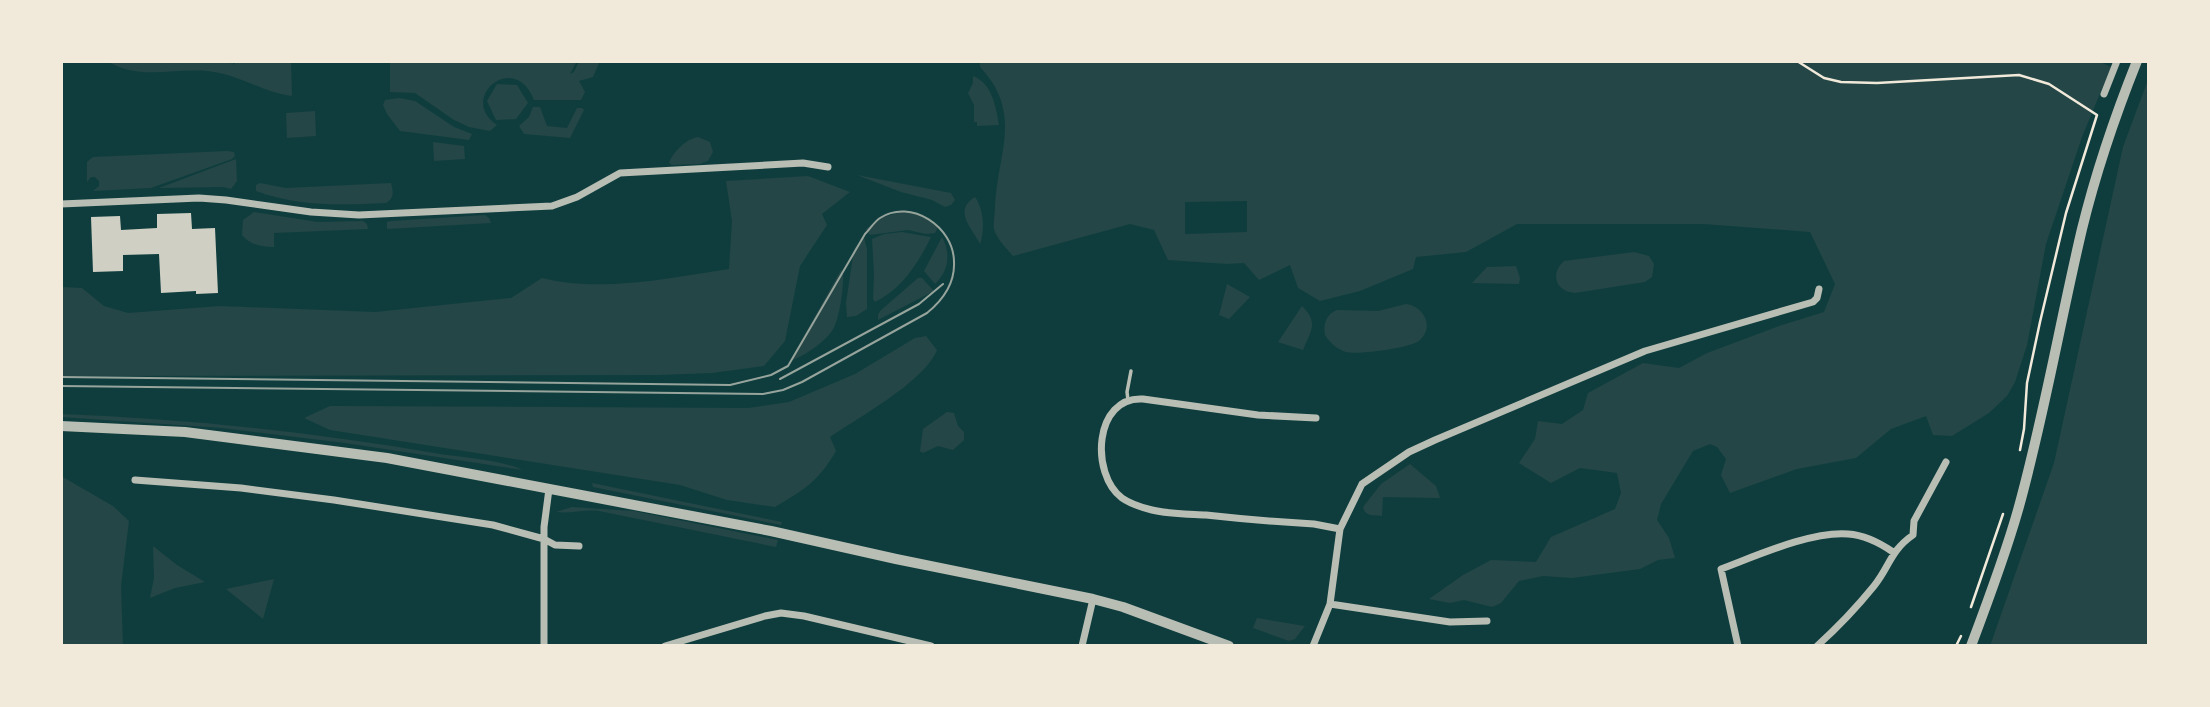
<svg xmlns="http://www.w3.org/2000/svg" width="2210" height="707" font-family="'Roboto Condensed',sans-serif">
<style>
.green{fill:#244646;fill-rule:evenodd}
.building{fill:#cfcfc3}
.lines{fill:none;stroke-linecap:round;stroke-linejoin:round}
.path{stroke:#f1e9da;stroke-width:2.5}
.service{stroke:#b8beb3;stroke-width:3.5}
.minor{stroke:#b8beb3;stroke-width:7}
.tertiary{stroke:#b8beb3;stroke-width:10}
.tram{stroke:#97a49c;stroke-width:2}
</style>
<rect width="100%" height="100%" fill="#0f3d3e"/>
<!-- green -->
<path class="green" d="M107 61H179L181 63V61H230V64L232 62 234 65 235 61H291L292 96C265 93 241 76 214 72 178 66 140 82 107 61Z
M390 61H577L570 74 574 72 579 61H600L593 77 579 81 585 92 581 100H534C514 49 457 99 497 125L490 131 469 127 454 120 415 93 390 92Z
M980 61H2098L2111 67 2082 137 2046 244 2027 345 2015 382 2007 396 1989 413 1952 436 1933 435 1926 416 1891 429 1856 458 1797 469 1730 493 1721 475 1726 459 1717 447 1710 444 1693 451 1661 504 1657 520 1669 538 1675 558 1658 560 1640 569 1572 578 1543 576 1519 581 1501 603 1492 607 1464 600 1450 603 1429 599 1463 575 1491 560 1536 562 1551 537 1615 509 1621 493 1617 473 1580 468 1551 483 1519 463 1535 439 1538 421 1562 424 1583 410 1588 393 1643 363 1679 368 1707 353 1779 326 1824 312 1835 284 1810 232 1703 224H1517L1466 252 1416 257 1413 269 1360 291 1320 301 1298 288 1290 265 1259 280 1244 263 1227 264 1168 260 1154 230 1130 224 1013 256C1007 249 996 238 994 229 993 223 995 214 995 207 997 153 1024 114 980 67ZM1247 201V232L1185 234V202Z
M973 76C992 83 996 107 999 125L977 126V122H974V105L968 93 973 83Z
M2149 77V646H1990L2054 463 2123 147Z
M497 84 517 85 528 103 516 119 496 120 487 101Z
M399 98 415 101 454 127 472 134 469 140 400 131 387 114 383 105 385 100Z
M533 107H540L547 126 567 128 577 108H582L584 110 570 138 524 134 519 126 529 117Z
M315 111 316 136 287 138 286 113Z
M698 137 710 142 713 152 708 161 700 164 672 165 669 163C673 152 686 139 698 137Z
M433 142 464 146 465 159 434 161Z
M227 151 234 152 235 156 232 159 151 188 93 191 99 186V181L95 177H91L87 182V162L93 157Z
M236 159 237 181 231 189 223 187 159 188Z
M857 175 951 193 955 200 951 205 945 207 932 200 901 192Z
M808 176 850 192 822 214 827 225 800 266 785 341 764 366 712 373 658 375 61 376V287L82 288 104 306 128 313 220 306 375 312 511 298 542 278C602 293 669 278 729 269L732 221 726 181Z
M260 183 286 188 391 183C393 191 395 198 386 203 341 205 300 207 256 191V185Z
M975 197C984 210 985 230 980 244 973 229 952 211 975 197Z
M905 211 925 217 938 227 935 233 926 234 908 230 870 235 866 229 880 218Z
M254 212 318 222 363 221 367 224 368 229 274 233V247C262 247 250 245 242 235L243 220Z
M485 215 489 218 491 223 387 229V222L391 221Z
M902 232 931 237C919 262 901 290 875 302L873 299 874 274 872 239 884 234Z
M864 237 867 249V309L856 316 847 317 846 303 854 249Z
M942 237C951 253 949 271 935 284L924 271Z
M1634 252 1649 256 1654 264 1652 277 1645 282 1575 293C1555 291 1550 274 1564 261Z
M1516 266 1520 278 1519 284 1472 283 1487 267Z
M841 270 843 271C844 284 840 320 832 331 824 342 805 356 792 360L791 359Z
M918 278H922L934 291 878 320V315L880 311Z
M1227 284 1250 297 1229 319 1219 315Z
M1406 304C1423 306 1435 326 1420 340 1412 348 1358 355 1346 352 1337 349 1330 343 1325 335 1323 325 1326 314 1337 310L1378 311Z
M1302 306C1319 323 1311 330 1303 350L1278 342Z
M926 336 937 350C925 381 858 418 830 437L836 451C818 482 805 489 775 507L727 500 680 485 330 430 304 418 330 406 748 408 789 402 855 374 915 338Z
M947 412 954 413 958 426 964 432V440L953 450 938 446 923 453 920 451 923 429Z
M61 414C188 419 315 432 440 454 462 457 506 461 523 470L345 443 222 428 61 417Z
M1410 464 1436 486 1440 498 1383 497 1382 516C1374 515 1365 517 1363 507L1381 484Z
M61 476 113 506 129 521 121 586 123 646H61Z
M592 483 782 522 781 525 593 487Z
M572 507 634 511 778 540 776 547 599 511C584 509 571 514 556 512Z
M153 546 177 565 205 582 175 588 150 598 154 578Z
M274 579 263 619 226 589Z
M1257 618 1305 626 1295 639 1289 641 1253 628Z"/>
<!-- building -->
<path class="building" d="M191 213 192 229 215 228 218 293 196 294V291L161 293 159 254 123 255V271L93 272 91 217 120 216 121 230 157 228V214Z"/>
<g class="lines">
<!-- path -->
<path class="path" d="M1797 61 1824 78 1841 82 1877 83 2019 75 2049 84 2097 115 2066 213 2040 322 2027 383 2024 429 2020 450
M1971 607 2003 514
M1956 646 1961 636"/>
<!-- service -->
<path class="service" d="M1128 400 1127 392 1131 371"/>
<!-- minor -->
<path class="minor" d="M2104 94 2117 61
M61 204 199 198 226 200 311 212 359 215 552 206 577 197 620 173 803 163 828 167
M1316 418 1258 415 1143 399C1094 396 1090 474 1122 498 1129 503 1144 508 1152 510 1169 514 1189 514 1206 515 1242 519 1278 522 1314 524L1340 529
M135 480 241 488 334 500 493 525 544 539 555 545 579 546
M1330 604 1450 622 1487 621
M544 646V527L549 489
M665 646 765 616 781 613 804 616 931 646
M1082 646 1093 599
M1313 646 1330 604 1340 529 1362 484 1409 452 1435 440 1645 351 1813 302 1817 298 1819 289
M1738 646 1721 569C1756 556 1811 531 1848 534 1864 535 1880 543 1893 552
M1817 646C1837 628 1857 607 1874 586 1890 566 1890 551 1913 535L1914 521 1946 462"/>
<!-- tertiary -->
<path class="tertiary" d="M61 426 185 432 387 458 771 531 896 559 1093 599 1123 607 1229 646
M1971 646C1988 601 2005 556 2018 510 2044 417 2060 322 2082 229 2096 172 2115 116 2137 61"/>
<!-- tram -->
<path class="tram" d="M61 377 730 385 771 375 788 366 865 234C870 229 874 222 880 218 911 198 954 227 954 262 955 283 943 300 927 313L802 382 783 390 763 394 61 386
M780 379 919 304 943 284"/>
</g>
<!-- border -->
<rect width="2210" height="707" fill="none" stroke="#f1e9da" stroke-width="126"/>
</svg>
